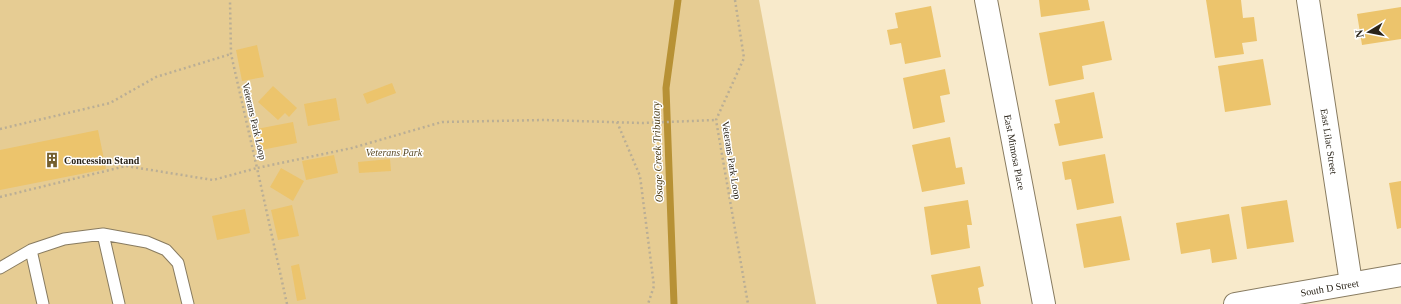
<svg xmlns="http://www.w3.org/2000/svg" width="1401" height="304" font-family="'Times New Roman',serif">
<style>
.green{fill:#e6cc93}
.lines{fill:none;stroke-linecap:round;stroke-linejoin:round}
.stream{stroke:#b79135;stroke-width:7}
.building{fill:#ecc46c}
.service-casing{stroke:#887b60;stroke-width:13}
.minor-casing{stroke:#887b60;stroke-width:24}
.path{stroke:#baae95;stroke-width:2.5;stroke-dasharray:2 3;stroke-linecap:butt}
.service{stroke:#fff;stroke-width:11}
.minor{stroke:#fff;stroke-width:22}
.labels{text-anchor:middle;stroke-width:3;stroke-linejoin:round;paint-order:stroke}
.street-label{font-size:10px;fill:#2a2419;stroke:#fff}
.park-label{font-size:10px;font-style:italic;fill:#5b4a25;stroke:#fff}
.poi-label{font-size:10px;font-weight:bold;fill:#2a2419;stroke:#fff;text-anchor:start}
.water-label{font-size:11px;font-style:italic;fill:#4b3b15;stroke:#fff}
</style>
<rect width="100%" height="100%" fill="#f8eacb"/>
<!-- green -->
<path class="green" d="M0 0H759L816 304H0Z"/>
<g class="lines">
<!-- stream -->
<path class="stream" d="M674 304 666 88 678 0"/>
</g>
<!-- building -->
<path class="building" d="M1039 0H1088L1090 10 1041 17Z
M1206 0H1241L1243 18 1254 17 1257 41 1242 43 1244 54 1215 58Z
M931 6 941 57 905 64 901 43 890 45 887 30 898 28 895 13Z
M1401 7V39L1362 45 1357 14Z
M1104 21 1112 60 1082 66 1084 79 1049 86 1039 33Z
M257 45 264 77 242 81 236 50Z
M1263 59 1271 105 1225 112 1218 66Z
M945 69 950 94 940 96 945 122 913 129 903 78Z
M392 83 396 93 367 104 363 94Z
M273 86 297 108 289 117 285 113 278 120 258 102Z
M1094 92 1103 138 1059 146 1054 124 1060 123 1055 100Z
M336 98 340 120 308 126 304 104Z
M293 122 297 143 256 151 251 130Z
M98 130 106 169 0 190V150Z
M950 137 956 168 962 167 965 184 922 192 912 145Z
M1105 154 1114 203 1077 210 1071 179 1065 180 1062 162Z
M334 155 338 173 306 180 302 161Z
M390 159 391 171 359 173 358 162Z
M281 168 304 181 293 201 270 187Z
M1401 181V228L1397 229 1389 183Z
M968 200 972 225H967L970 248 931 255 924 207Z
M1287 200 1294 242 1247 249 1241 207Z
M292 205 299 236 278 240 271 210Z
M245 209 250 233 217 240 212 216Z
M1229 214 1237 259 1212 263 1210 249 1181 254 1176 223Z
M1121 216 1130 260 1084 268 1076 224Z
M299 264 306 299 297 301 291 266Z
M980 266 984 286 978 288 981 304H937L931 275Z"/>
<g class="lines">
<defs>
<path id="service" d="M103 234 119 304
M31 250 43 304
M0 268 31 250 64 239 103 234 147 242 166 250 178 263 188 304"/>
<g id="minor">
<path id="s1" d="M986 0 1044 304"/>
<path id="s2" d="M1308 0 1351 283"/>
<path id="s3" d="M1235 304 1401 275"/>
</g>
</defs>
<!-- service casing -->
<use href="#service" class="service-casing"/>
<!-- minor casing -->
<use href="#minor" class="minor-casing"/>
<!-- path -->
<path class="path" d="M735 0 744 58 716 120 748 304
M617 122 640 176 654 286 648 304
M0 129 110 103 156 77 231 54
M0 197 126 166 213 180 257 168 231 54 230 0
M287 304 257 168 352 148 442 122 544 120 642 123 716 120"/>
<!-- service -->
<use href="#service" class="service"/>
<!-- minor -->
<use href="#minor" class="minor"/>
</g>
<!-- icons -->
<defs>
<symbol id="building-bare" viewBox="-9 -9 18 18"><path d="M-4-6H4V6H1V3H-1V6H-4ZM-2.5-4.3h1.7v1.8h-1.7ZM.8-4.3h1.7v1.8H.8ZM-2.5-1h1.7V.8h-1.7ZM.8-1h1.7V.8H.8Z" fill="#745f2e" stroke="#fff" stroke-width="2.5" paint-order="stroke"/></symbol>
</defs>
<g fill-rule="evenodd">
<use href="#building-bare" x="41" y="149" width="22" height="22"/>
</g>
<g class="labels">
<!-- street labels -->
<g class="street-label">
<text transform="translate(255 121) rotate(77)" y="4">Veterans Park Loop</text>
<text dy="4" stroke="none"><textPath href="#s2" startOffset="143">East Lilac Street</textPath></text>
<text dy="4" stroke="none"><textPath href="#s1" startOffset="155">East Mimosa Place</textPath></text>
<text transform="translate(732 160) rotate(81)" y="4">Veterans Park Loop</text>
<text dy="4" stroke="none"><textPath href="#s3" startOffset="96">South D Street</textPath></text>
</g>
<!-- park labels -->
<g class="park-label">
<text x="394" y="156">Veterans Park</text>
</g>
<!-- poi labels -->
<g class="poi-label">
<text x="64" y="164">Concession Stand</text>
</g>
<!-- water labels -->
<g class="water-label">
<text transform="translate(657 152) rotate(-92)" y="4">Osage Creek Tributary</text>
</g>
</g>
<!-- north arrow -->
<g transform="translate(1369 32) rotate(260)" stroke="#ffffff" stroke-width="3" paint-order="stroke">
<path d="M0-3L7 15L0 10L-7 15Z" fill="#2a2419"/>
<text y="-6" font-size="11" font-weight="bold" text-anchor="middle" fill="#2a2419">N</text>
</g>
</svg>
